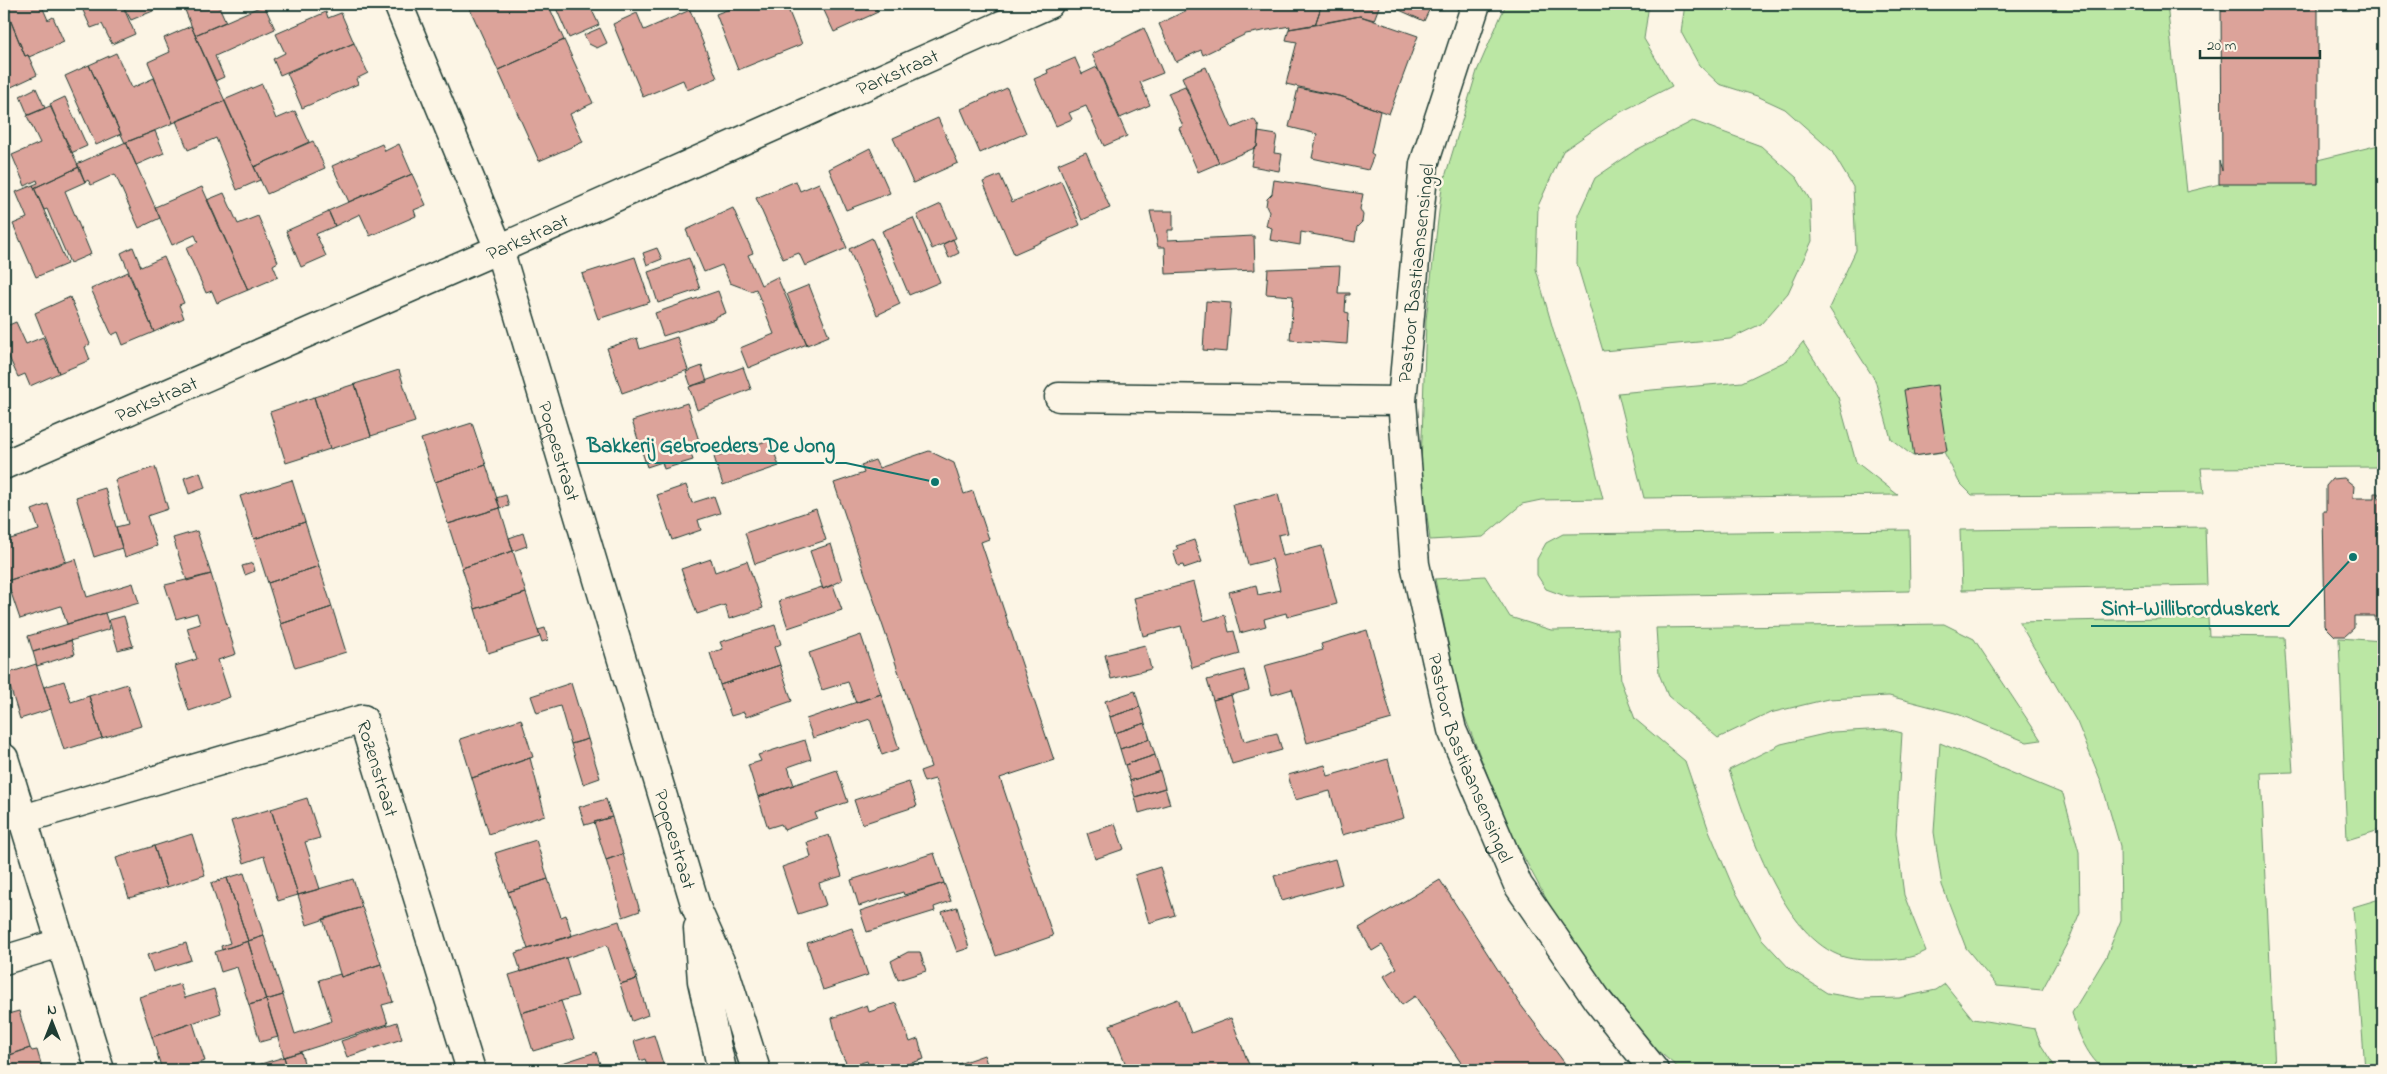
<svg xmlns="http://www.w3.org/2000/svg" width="2387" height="1074" font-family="'Indie Flower',sans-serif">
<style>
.green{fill:#bbe7a4;stroke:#6d926c}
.building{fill:#dca39a;stroke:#1f3d34}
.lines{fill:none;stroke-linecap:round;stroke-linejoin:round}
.street-casing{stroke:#1f3d34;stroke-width:31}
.secondary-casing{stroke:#1f3d34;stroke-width:31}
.street{stroke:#fcf5e5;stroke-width:28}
.secondary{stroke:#fcf5e5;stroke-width:28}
.labels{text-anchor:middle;stroke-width:5;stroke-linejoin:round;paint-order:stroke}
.street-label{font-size:20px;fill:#1f3d34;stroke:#fcf5e5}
.leader{fill:none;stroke:#0f766e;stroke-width:2}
.callout-dot{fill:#0f766e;stroke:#fcf5e5;stroke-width:2}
.callout-label{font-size:21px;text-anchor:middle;font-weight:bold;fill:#0f766e;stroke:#fcf5e5;stroke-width:5;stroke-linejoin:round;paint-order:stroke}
</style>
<rect width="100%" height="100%" fill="#fcf5e5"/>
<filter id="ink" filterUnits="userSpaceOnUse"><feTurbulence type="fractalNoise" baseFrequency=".02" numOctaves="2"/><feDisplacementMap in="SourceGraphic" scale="10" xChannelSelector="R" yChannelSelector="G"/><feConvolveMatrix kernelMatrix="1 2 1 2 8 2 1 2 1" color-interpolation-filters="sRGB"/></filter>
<g filter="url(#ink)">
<!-- green -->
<path class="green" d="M1506 4H1649L1644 39 1672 86 1615 115 1563 151 1538 206 1536 269 1555 336 1579 403 1603 499 1541 500 1522 504 1483 537 1430 540 1421 466 1426 320 1442 187 1477 71Z
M1685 4H2167L2187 192 2383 144V467L2201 468 2204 493 1972 495 1959 482 1944 452 1913 456 1891 439 1875 380 1829 308 1856 250 1853 187 1831 150 1785 109 1757 96 1719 84 1699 65 1681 32Z
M1693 121 1761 146 1797 178 1810 200 1812 241 1788 293 1761 324 1730 339 1603 351 1577 264 1578 215 1595 178 1636 150Z
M1803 342 1838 397 1856 462 1898 495 1644 498 1618 393 1742 382 1788 360Z
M2205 527 2207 585 1962 590 1960 530Z
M1909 530 1910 591 1568 597 1546 589 1537 575V559L1546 543 1563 534Z
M1485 576 1510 617 1551 630 1618 629 1621 682 1635 719 1685 761 1708 828 1733 887 1762 939 1790 969 1827 993 1860 999 1899 998 1936 990 1945 984 1973 1019 2035 1029 2041 1045 2057 1070H1681L1651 1045 1563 930 1508 828 1461 707 1435 579Z
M2208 618 2209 636 2284 637 2293 772 2261 773 2275 1070H2106C2088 1060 2078 1032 2072 1013L2106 957 2121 920 2120 846 2101 781 2077 722 2019 622Z
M1944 624 1974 639 2041 740 2027 742 1955 713 1889 696 1828 699 1770 713 1718 738 1668 696 1659 674 1656 628Z
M2339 638 2383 641V829L2347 840Z
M1886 729 1902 733 1896 834 1904 895 1926 951C1912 959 1893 960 1878 960 1866 960 1855 960 1844 957 1783 939 1747 824 1729 770L1781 744 1833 732Z
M1940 743 2063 794 2079 852 2080 912 2069 940 2042 990 1997 986 1966 948 1942 885 1934 832Z
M2383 898V1070H2365L2353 907Z"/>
<!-- building -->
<path class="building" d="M4 4H41L48 20 53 17 64 42 29 57 28 55 25 56Z
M80 4H122L135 34 112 44 102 24 91 28Z
M122 4H150L153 11 131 20Z
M187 4H218L226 22 195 35 183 5Z
M465 4H548L564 40 498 70 468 5Z
M566 4H589L599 25 569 38 556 8Z
M742 4H786L802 44 738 70 716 14Z
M821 4H874L878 12 834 32Z
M1199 4 1216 5 1332 4 1321 7 1315 25 1289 29 1290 26 1246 34 1203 55 1201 50 1176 62 1159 24Z
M1332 4H1380L1374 20 1360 16 1315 25 1321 7Z
M1386 4H1432L1424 21Z
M2221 4H2330L2318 7V184H2219V161L2222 170Z
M4 5 25 56 28 55 37 75 7 89 4 81Z
M264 5 275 29 215 56 224 77 215 81 195 35Z
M690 10 717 78 687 90 683 80 643 97 613 24 637 13 644 30Z
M326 12 328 18 341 13 354 43 280 75 273 59 285 53 276 34Z
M1360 16 1418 36 1389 114 1343 97 1286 84 1297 42 1286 40 1289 29Z
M191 26 225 101 173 123 148 62 170 52 164 38Z
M600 28 607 43 597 48 589 44 584 35Z
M1144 28 1163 73 1140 82 1150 105 1120 118 1092 54Z
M564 40 593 103 570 114 583 142 539 161 498 70Z
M354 43 368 73 356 79 358 84 302 108 287 73Z
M116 53 132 88 154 78 173 123 125 143 89 65Z
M1075 58 1082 74 1097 67 1127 136 1104 146 1086 106 1069 113 1072 119 1056 126 1034 79 1048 73 1047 70Z
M89 65 121 134 96 145 65 76Z
M1206 67 1232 128 1254 119 1259 127 1257 147 1219 163 1182 77Z
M262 84 276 119 295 111 309 142 254 167 224 100Z
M1185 86 1219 163 1198 172 1179 128 1183 126 1168 93Z
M36 88 45 108 28 115 20 96Z
M1007 88 1026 133 980 153 961 109Z
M1298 88 1343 97 1380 111 1371 153 1374 155 1368 170 1312 158 1317 134 1289 127Z
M65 97 87 146 71 153 50 104Z
M225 101 260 180 237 190 216 138 188 150 176 121Z
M50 106 79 167 34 188 33 185 38 183 37 180 25 186 12 155 40 143 27 116Z
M938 118 958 163 913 183 893 138Z
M155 131 164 153 136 165 126 142Z
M1258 132 1277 135 1274 153 1282 154 1279 171 1251 166 1254 148 1257 147Z
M313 141 325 168 267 194 254 167Z
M126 142 160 218 139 228 115 174 91 185 88 180 85 182 77 164Z
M382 144 385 151 399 144 412 174 349 202 332 166Z
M870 148 890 193 846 210 829 169Z
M1086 152 1110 208 1082 220 1058 164Z
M79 167 85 182 65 191 91 254 70 263 47 209 44 210 34 188Z
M412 174 426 205 414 210 416 216 370 236 360 214 335 226 328 211Z
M1000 175 1012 202 1061 181 1080 225 1014 254 983 182Z
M1274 180 1363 194 1360 209 1363 215 1362 222 1357 227 1355 242 1301 232 1300 245 1270 240 1272 228 1266 226 1269 212 1266 206 1267 199 1272 194Z
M796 181 800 191 819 183 847 248 805 266 799 253 783 259 756 198Z
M33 185 67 264 36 277 13 224 27 218 16 192Z
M202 187 248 290 217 303 212 291 206 293 186 248 198 242 195 235 172 245 155 207Z
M224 193 238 224 258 216 278 262 273 265 278 277 248 290 207 200Z
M941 204 956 238 932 249 917 215Z
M733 208 753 253 748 255 761 285 777 277 807 344 748 368 740 348 774 334 756 289 751 291 730 283 722 265 704 272 686 230Z
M1150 211H1173V230H1168V240L1254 236 1255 270 1166 274 1165 247H1158Z
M329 212 335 226 316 234 326 256 301 267 286 231Z
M913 218 940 282 909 295 882 231Z
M872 238 900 304 877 315 849 249Z
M953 239 959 253 949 258 943 244Z
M133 247 141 267 164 257 184 303 179 305 184 318 154 332 121 253Z
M657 248 662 259 647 265 643 253Z
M635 257 650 302 598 319 582 274Z
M689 258 700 289 658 303 648 272Z
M1340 266 1338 293H1350V295H1346L1345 312 1349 313 1347 344 1290 340 1293 296 1266 294 1268 269Z
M128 272 154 332 123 345 118 332 112 335 91 289Z
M809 285 829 336 807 345 787 294Z
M718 291 726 313 715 317V319L663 336 655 313Z
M70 297 90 344 85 347 90 360 59 373 35 313Z
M1206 301 1231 303 1227 352 1203 350Z
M16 322 26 344 43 337 59 373 30 386 25 374 18 377 4 346V327Z
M677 337 688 370 622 393 607 348 637 338 640 349Z
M702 366 707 382 691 386 686 372Z
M743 367 751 389 697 410 689 387Z
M399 370 415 422 371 436 355 384Z
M355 384 371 436 330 449 314 397Z
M1937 385 1947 451 1914 456 1904 390Z
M314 397 330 449 286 463 270 412Z
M687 403 700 444 689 448 693 460 664 469 662 462 647 467 632 421Z
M472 423 486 465 435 482 421 439Z
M770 440 779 466 723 485 714 457Z
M929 451 954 463 964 494 973 491 989 539 981 542 1054 760 1000 778 1053 936 996 956 935 779 924 782 920 771 931 767 834 483 864 473 861 465 875 460 879 468Z
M486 465 500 508 448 524 435 482Z
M155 467 168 509 147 516 157 546 125 557 116 527 128 524 115 480Z
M200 472 205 488 189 494 184 478Z
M2344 478 2354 486 2353 498H2374V493H2378V498H2383V617L2378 616V620H2375V616H2354V628L2345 636H2335L2325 626 2323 511H2326V486L2332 479Z
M292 480 305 522 254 539 240 496Z
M686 485 692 503 714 496 720 513 698 520 701 530 672 540 657 495Z
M105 488 122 548 94 557 76 497Z
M1278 494 1288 533 1278 535 1283 556 1322 546 1337 604 1287 617 1286 613 1264 619 1266 626 1240 633 1229 592 1256 585 1258 595 1280 590 1272 559 1248 565 1233 505Z
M506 495 509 506 500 508 496 498Z
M48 504 66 561 7 581 4 569V541L39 530 32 510Z
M500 508 513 551 462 568 448 524Z
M816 509 826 540 755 564 745 533Z
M305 522 319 566 268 583 254 539Z
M197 531 211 574 187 581 173 538Z
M523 533 527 546 513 551 509 538Z
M1194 540 1202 562 1184 568 1183 565 1178 566 1173 551 1178 549 1176 546Z
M831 544 842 580 823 589 810 551Z
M513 551 526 593 475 609 462 568Z
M76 559 87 597 133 583 139 603 67 624 61 606 20 619 7 581Z
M711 559 715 572 747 561 763 608 729 619 725 605 697 614 681 569Z
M253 563 255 571 245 575 242 566Z
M319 566 332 607 281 624 268 583Z
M211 574 236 654 218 660 230 697 189 711 175 666 197 659 187 628 200 624 197 613 176 619 165 585Z
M1194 582 1204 621 1225 615 1229 632 1234 631 1240 654 1192 668 1181 626 1143 636 1134 598Z
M833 585 842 610 788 628 779 601 822 587 823 589Z
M526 593 540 637 488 653 475 609Z
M332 607 346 652 295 668 281 624Z
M105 613 110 629 33 652 28 636Z
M124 616 133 646 118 650 109 620Z
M775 625 781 644 774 647 780 665 720 685 710 653 723 649 720 642Z
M545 628 548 640 542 642 538 630Z
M1367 630 1392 719 1307 743 1292 689 1272 695 1264 666 1323 650 1321 644Z
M861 635 881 694 856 703 848 682 822 690 809 653Z
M71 640 75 654 37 666 33 652Z
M1145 645 1151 669 1111 679 1105 655Z
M36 664 51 709 20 719 6 674Z
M780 665 792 701 746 717 744 712 731 716 720 685Z
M1244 670 1249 690 1213 700 1207 680Z
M64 681 71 702 89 696 102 738 64 750 44 687Z
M571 683 588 739 571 744 560 706 537 713 531 696Z
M127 684 141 726 102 738 89 696Z
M1135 691 1140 707 1110 717 1105 701Z
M881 694 899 749 882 755 870 719 813 738 806 719Z
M1231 695 1244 741 1277 733 1282 750 1232 764 1213 700Z
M1140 707 1145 723 1115 733 1110 717Z
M521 719 533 757 472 778 460 739Z
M1145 723 1150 739 1120 749 1115 733Z
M588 739 600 778 583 784 571 744Z
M1150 739 1155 755 1125 765 1120 749Z
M805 740 811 759 788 767 794 785 758 797 748 765 761 761 758 755Z
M1155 755 1160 771 1130 781 1125 765Z
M530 758 545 815 489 834 472 778Z
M1388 759 1404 818 1342 835 1330 791 1295 800 1288 775 1325 765 1328 776Z
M837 770 848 802 815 813 817 818 784 830 781 824 768 828 758 797Z
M1160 771 1165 788 1135 797 1130 781Z
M909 782 917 806 862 824 854 800Z
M1165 788 1170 804 1139 813 1135 797Z
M307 798 320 838 305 842 320 889 298 895 271 809Z
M606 799 612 817 585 825 579 807Z
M271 809 298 895 278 901 264 856 244 863 231 821Z
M612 817 623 854 606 860 594 822Z
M1115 824 1124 849 1095 859 1087 833Z
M192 834 205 875 167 887 154 846Z
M829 835 842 876 819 883 826 905 798 914 782 867 811 857 807 842Z
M536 840 548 879 508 892 495 853Z
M154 846 167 887 129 898 116 858Z
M934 853 944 883 904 895 903 892 859 906 851 880Z
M623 854 640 911 623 917 606 860Z
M1335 859 1342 884 1282 901 1274 876Z
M1160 867 1175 915 1149 923 1135 875Z
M244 873 264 936 248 941 227 878Z
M227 878 248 941 222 950 221 946 230 943 211 883Z
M353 879 362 907 307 925 298 895Z
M548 879 561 917 566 915 572 936 528 949 508 892Z
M1440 880 1520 1004 1570 1070H1466L1415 996 1402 1005 1384 976 1397 968 1382 945 1372 951 1359 928Z
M944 883 951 901 934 907 935 911 867 932 860 911Z
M362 907 381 964 341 977 323 919Z
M957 907 969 948 957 952 942 912Z
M619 921 637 979 620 984 607 945 521 972 515 953Z
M852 928 868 975 823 990 807 943Z
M264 936 283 995 266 1000 248 941Z
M248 941 266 1000 249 1005 237 967 221 972 215 952Z
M186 943 191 960 153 972 147 955Z
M908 952H920L926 971 898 980 891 961Z
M566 958 578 996 521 1013 509 975Z
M381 964 393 1002 382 1005 388 1024 284 1057 266 1000 283 995 295 1034 332 1021 319 980 340 974 341 977Z
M637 979 648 1015 632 1021 620 984Z
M180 984 185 998 214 989 221 1013 152 1037 139 997Z
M1178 999 1191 1033 1231 1018 1251 1070H1128L1110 1025Z
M266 1000 278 1037 260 1042 249 1005Z
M561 1001 574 1039 533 1051 521 1013Z
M896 1003 910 1042 918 1039 924 1059 890 1070H870L867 1061 848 1067 839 1048 832 1018 867 1005 869 1012Z
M19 1011 30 1048 4 1057V1015Z
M397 1022 402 1039 347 1057 341 1041Z
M193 1023 205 1061 175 1070H162L152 1037Z
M654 1035 665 1070H649L645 1059 640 1061 634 1041Z
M30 1048 32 1051 37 1050 42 1067 37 1068 38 1070H4V1057Z
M301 1052 306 1070H288L284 1057Z
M596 1052 602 1070H548L547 1068Z
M984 1055 989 1070H960L958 1064Z
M284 1057 288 1070H241Z"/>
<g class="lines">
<defs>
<g id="street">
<path id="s1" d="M1476 4 1424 164 1402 401 1415 564 1452 730 1518 885 1598 1001 1654 1070"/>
<path d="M1059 397 1402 401"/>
<path id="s2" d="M4 465 499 249 1049 4"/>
<path d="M4 758 100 1070"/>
<path id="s3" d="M23 819 363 719 471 1070"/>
<path d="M4 960 60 943"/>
</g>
<g id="secondary">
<path id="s4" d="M398 4 499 249 696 907 726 975 756 1070"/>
<path d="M698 928 702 981 722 1070"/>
</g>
</defs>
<!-- street casing -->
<use href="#street" class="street-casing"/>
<!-- secondary casing -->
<use href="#secondary" class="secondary-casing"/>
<!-- street -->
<use href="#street" class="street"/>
<!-- secondary -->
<use href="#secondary" class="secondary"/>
</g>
</g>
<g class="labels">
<!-- street labels -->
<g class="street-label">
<text dy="7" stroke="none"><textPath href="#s2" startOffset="976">Parkstraat</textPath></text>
<text dy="7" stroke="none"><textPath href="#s2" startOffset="571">Parkstraat</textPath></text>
<text transform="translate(1415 273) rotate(-84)" y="7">Pastoor Bastiaansensingel</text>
<text dy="7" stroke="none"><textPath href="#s2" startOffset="166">Parkstraat</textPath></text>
<text dy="7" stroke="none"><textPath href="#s4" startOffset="476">Poppestraat</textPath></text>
<text dy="7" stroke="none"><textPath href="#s1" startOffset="772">Pastoor Bastiaansensingel</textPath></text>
<text dy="7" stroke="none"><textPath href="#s3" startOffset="406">Rozenstraat</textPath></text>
<text dy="7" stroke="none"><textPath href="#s4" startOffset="881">Poppestraat</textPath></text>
</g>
</g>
<!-- callouts -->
<path class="leader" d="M935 482L846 463H577M2353 557L2289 626H2091"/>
<g class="callout-dot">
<circle cx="935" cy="482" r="5"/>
<circle cx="2353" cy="557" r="5"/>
</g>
<g class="callout-label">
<text x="711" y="452">Bakkerij Gebroeders De Jong</text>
<text x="2190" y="615">Sint-Willibrorduskerk</text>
</g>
<!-- margin -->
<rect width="2387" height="1074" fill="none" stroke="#fcf5e5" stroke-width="20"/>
<rect x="10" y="10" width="2367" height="1054" fill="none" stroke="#1f3d34" stroke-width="2" filter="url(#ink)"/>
<!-- north arrow -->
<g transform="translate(52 1022)" stroke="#fcf5e5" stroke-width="4" paint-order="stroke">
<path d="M0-4L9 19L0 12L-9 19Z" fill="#1f3d34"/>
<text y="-8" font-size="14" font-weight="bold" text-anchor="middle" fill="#1f3d34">N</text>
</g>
<!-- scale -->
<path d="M2200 50v8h120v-8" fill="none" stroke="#1f3d34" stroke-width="2.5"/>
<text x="2207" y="50" font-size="15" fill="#1f3d34" stroke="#fcf5e5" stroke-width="4" paint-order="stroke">20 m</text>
</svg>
